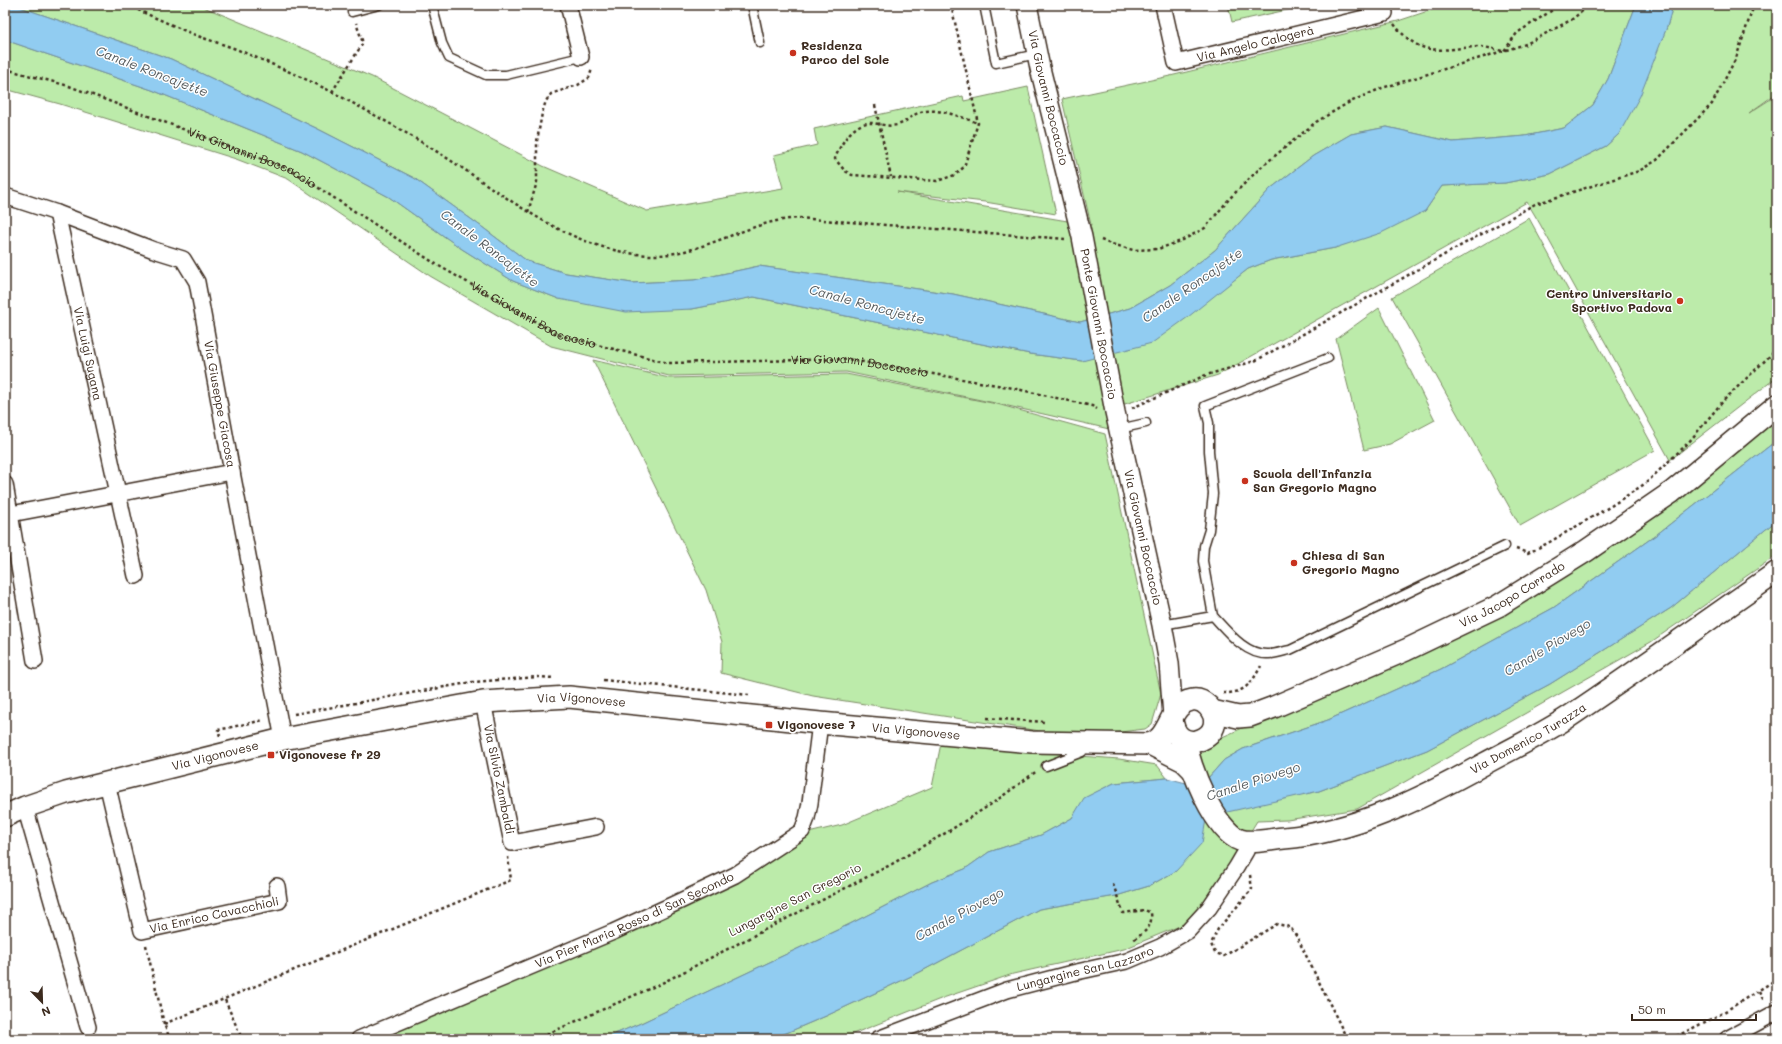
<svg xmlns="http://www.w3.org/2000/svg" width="1782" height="1044" font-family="Mali,sans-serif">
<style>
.green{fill:#bcebaa;stroke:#7c8a64}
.water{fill:#91ccf1;stroke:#6f8b9d}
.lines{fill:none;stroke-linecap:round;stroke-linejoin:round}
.service-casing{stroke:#3b2a1e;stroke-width:11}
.minor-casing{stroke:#3b2a1e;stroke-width:18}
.tertiary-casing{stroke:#3b2a1e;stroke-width:22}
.secondary-casing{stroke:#3b2a1e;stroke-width:24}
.path{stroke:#3b2a1e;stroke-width:2.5;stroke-dasharray:3 3;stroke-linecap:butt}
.service{stroke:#fff;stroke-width:8}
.minor{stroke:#fff;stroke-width:15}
.tertiary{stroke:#fff;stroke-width:19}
.secondary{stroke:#fff;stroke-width:21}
.poi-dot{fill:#c8321e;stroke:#fff;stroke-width:1.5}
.labels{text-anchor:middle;stroke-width:3;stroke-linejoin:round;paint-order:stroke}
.street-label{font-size:12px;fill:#3b2a1e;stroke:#fff}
.poi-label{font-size:12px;font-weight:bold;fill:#3b2a1e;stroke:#fff;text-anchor:start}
.water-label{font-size:13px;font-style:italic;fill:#555b5d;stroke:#fff}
</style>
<rect width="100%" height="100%" fill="#fff"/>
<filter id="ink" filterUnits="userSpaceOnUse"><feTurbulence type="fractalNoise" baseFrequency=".025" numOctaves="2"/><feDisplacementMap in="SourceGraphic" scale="8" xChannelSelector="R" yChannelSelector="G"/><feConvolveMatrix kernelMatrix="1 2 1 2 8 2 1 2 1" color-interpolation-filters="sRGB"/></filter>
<g filter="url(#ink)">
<!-- green -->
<path class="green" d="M14 5H199L372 77 543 166 647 211 783 188 774 155 817 145 814 129 963 96 964 101 1028 87 1056 214 985 202 897 192 1091 225 1062 99 1170 76 1398 21 1446 5H1636L1608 79 1593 105 1564 128 1525 136 1453 142 1387 127 1351 134 1313 156 1270 189 1215 250 1170 285 1130 308 1080 322 953 294 759 266 694 280 632 283 566 273 527 261 482 227 414 178 318 129 171 59Z
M1228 5H1310L1232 22Z
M1673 5H1777V93L1749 113 1777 95V377L1670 460 1540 224 1527 202 1218 375 1112 408 1118 431 995 403 846 372 669 376 551 346 430 276 288 179 236 159 60 104 5 89V40L152 90 302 151 389 197 462 249 513 281 559 299 692 309 754 297 1030 354 1082 361 1221 290 1248 269 1271 260 1335 248 1425 211 1442 186 1505 183 1550 174 1606 146 1619 134 1667 27Z
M1529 218 1655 450 1520 526 1392 297Z
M1379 308 1435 420 1390 444 1364 450 1336 339Z
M593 360 669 378 846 374 997 404 1105 434 1161 694 1152 724 1145 729 1079 737 813 696 721 673 722 642 706 590Z
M1777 409V440L1656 535 1553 608 1441 669 1328 720 1243 749 1224 760 1208 778 1199 755 1220 738 1456 633Z
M1777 520V555L1651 642 1357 809 1287 820 1257 821 1223 876 1187 923 1124 949 1013 974 943 998 840 1039H772L826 1016 920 972 1039 909 1116 896 1149 886 1176 871 1203 813 1319 791 1427 750 1550 684 1671 608Z
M944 729 1080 756 1119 759 1157 765 1167 778 1114 783 1085 798 1072 818 1041 835 989 852 965 869 932 882 850 924 641 1023 603 1039H354L611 926 804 834 842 825 932 787Z"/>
<!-- water -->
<path class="water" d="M5 5H14L171 59 318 129 414 178 482 227 527 261 566 273 632 283 694 280 759 266 953 294 1080 322 1130 308 1170 285 1215 250 1270 189 1313 156 1351 134 1387 127 1453 142 1525 136 1564 128 1593 105 1608 79 1636 5H1673L1667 27 1640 96 1619 134 1606 146 1550 174 1505 183 1442 186 1425 211 1381 233 1335 248 1271 260 1248 269 1188 317 1152 343 1082 361 1030 354 754 297 692 309 626 312 559 299 513 281 462 249 389 197 302 151 152 90 5 40Z
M1777 440V520L1671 608 1550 684 1427 750 1319 791 1223 813 1206 819 1202 843 1176 871 1149 886 1116 896 1039 909 920 972 826 1016 772 1039H603L641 1023 850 924 932 882 965 869 989 852 1041 835 1072 818 1084 798 1114 783 1167 778 1186 783 1192 794 1206 787 1208 778 1224 760 1243 749 1328 720 1441 669 1553 608 1656 535Z"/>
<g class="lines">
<defs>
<path id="service" d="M432 5 442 43 449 58 486 75H506L581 57
M752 5 760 43
M984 5 996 63 1037 54
M352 12 379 5
M1119 429 1146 423
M1213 616 1203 561 1204 546 1209 530 1213 494 1209 451V423L1205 406 1328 358
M1162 625 1213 616C1227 631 1246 656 1269 654 1276 654 1283 651 1290 650L1505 546
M1046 766 1082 752"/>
<g id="minor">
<path d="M568 5 581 57"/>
<path id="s2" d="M1163 5 1176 63 1385 13 1383 5"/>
<path id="s3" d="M5 196 57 213 154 250 183 259 197 282 232 472 283 739"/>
<path id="s4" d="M57 213 136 576"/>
<path d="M5 484 35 661"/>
<path d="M5 517 11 514 232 472"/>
<path id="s5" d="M483 702 512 843 596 827"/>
<path id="s6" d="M107 783 142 931 279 901 277 886"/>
<path d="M25 807 88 1027"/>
<path id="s7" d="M359 1039 613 932 674 904 735 875 802 831 807 818 810 803 820 723"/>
<path id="s8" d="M878 1039 1007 990 1072 973 1127 961 1160 947 1188 931 1209 908 1236 868 1246 851 1249 841"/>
<path d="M1727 1039 1777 1012"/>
</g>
<g id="tertiary">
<path id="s9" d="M1027 5 1040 68 1082 237 1115 412 1162 625 1169 663 1173 716"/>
</g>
<g id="secondary">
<path id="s10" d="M1212 711 1238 717 1250 716 1274 707 1406 650 1498 606 1586 551 1672 492 1777 405"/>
<path id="s11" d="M1186 741C1188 766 1215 831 1240 840 1253 844 1271 839 1284 838 1355 832 1423 798 1484 764 1513 748 1543 734 1570 716 1640 669 1708 620 1777 572"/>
<path d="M1150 744C1154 742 1159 739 1162 735 1172 722 1174 703 1192 700 1198 699 1204 702 1208 706 1234 736 1175 762 1172 718"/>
<path id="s12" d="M5 816 25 807 66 793 283 739 483 702 569 697 820 723 1032 742 1150 744 1184 761 1192 769"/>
</g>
</defs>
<!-- service casing -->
<use href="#service" class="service-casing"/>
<!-- minor casing -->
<use href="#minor" class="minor-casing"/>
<!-- tertiary casing -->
<use href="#tertiary" class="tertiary-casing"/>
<!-- secondary casing -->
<use href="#secondary" class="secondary-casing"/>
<!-- path -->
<g class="path">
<path d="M127 5C147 14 167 23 188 32 204 39 220 43 236 49 269 63 303 77 334 93 375 115 415 137 453 162 513 201 573 251 648 255 692 257 731 232 772 222 780 220 789 219 798 218L1065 239"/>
<path d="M951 5 978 123 964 167 955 175 937 181 852 175 845 171 835 159C840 144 854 121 872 123 880 124 889 127 897 125 905 123 911 116 918 113 937 106 960 117 978 123"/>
<path d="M1394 24C1422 60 1441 48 1480 47 1488 47 1496 50 1504 51L1517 33 1551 11 1557 5"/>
<path id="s1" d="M5 69 69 86 291 170 439 266 559 335 668 363 847 359 1008 387 1092 406 1097 409"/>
<path d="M332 92 363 43 356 23"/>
<path d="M875 105 891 177"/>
<path d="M528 212 537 182V141L542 113 546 101 551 94 578 85 589 78 592 69"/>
<path d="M1101 240 1108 243 1133 250 1158 249 1181 241 1205 228 1230 198 1259 169 1316 122 1348 103 1382 88 1526 44 1571 20 1590 5"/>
<path d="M1132 408 1206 375 1255 361 1535 204 1639 171 1657 160 1712 104 1736 58 1754 5"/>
<path d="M1516 549 1528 553 1548 543 1611 506 1646 483 1688 443 1724 400 1777 349"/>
<path d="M603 680 749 695"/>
<path d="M1223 693C1244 694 1252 683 1261 666"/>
<path d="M294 714 473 682 538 677 554 678"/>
<path d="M987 718 1044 722"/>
<path d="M220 736 218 730 264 720"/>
<path d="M1250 875 1252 889 1218 929 1211 944 1215 953 1224 956 1277 924 1290 927 1297 937 1347 1039"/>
<path d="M1113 884 1123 913 1145 910 1151 913C1153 927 1144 933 1133 940"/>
<path d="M146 945 164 1024"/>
<path d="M1759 991 1764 1001"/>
<path d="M225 1000 242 1039"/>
<path d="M156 1039 168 1034 164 1024 511 880 508 857"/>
<path d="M536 1039 660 984 892 864 949 831 993 803 1037 771"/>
<path d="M1671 1039 1719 1015 1777 979"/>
<path d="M1768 1039 1777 1035"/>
</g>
<!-- service -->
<use href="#service" class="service"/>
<!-- minor -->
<use href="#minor" class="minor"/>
<!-- tertiary -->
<use href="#tertiary" class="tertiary"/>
<!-- secondary -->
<use href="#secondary" class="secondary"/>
</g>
</g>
<!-- markers -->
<g class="poi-dot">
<circle cx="793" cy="53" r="4"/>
<circle cx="1680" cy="301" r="4"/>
<circle cx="1245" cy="481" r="4"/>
<circle cx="1294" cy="563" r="4"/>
<rect x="765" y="721" width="8" height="8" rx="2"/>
<rect x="267" y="751" width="8" height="8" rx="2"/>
</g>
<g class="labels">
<!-- street labels -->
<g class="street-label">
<text dy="4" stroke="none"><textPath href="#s2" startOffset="141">Via Angelo Calogerà</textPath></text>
<text dy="4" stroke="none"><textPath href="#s9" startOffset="95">Via Giovanni Boccaccio</textPath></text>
<text dy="4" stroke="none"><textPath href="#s1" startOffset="263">Via Giovanni Boccaccio</textPath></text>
<text dy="4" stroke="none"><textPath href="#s1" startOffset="587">Via Giovanni Boccaccio</textPath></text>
<text dy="4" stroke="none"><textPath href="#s9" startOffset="327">Ponte Giovanni Boccaccio</textPath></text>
<text dy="4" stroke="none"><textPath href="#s4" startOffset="144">Via Luigi Sugana</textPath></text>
<text dy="4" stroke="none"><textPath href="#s1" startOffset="923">Via Giovanni Boccaccio</textPath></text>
<text dy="4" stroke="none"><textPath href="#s3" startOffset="340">Via Giuseppe Giacosa</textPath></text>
<text dy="4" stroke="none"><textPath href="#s9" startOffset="545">Via Giovanni Boccaccio</textPath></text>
<text dy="4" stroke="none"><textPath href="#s10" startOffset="328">Via Jacopo Corrado</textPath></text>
<text dy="4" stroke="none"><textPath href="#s12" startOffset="591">Via Vigonovese</textPath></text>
<text dy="4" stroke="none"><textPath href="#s12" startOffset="927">Via Vigonovese</textPath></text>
<text dy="4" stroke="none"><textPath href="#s11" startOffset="426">Via Domenico Turazza</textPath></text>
<text dy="4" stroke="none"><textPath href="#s12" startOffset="219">Via Vigonovese</textPath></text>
<text dy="4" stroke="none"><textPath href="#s5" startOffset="79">Via Silvio Zambaldi</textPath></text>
<text transform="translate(795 900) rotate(-27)" y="4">Lungargine San Gregorio</text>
<text dy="4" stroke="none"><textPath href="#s6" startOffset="226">Via Enrico Cavacchioli</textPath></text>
<text dy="4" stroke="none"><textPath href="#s7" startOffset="300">Via Pier Maria Rosso di San Secondo</textPath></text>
<text dy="4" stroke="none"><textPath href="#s8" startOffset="219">Lungargine San Lazzaro</textPath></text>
</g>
<!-- poi labels -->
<g class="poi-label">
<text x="801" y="50">Residenza<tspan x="801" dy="14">Parco del Sole</tspan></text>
<text x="1672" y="298" text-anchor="end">Centro Universitario<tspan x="1672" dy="14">Sportivo Padova</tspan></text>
<text x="1253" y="478">Scuola dell'Infanzia<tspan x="1253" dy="14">San Gregorio Magno</tspan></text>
<text x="1302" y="560">Chiesa di San<tspan x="1302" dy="14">Gregorio Magno</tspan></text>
<text x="777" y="729">Vigonovese 7</text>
<text x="279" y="759">Vigonovese fr 29</text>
</g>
<!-- water labels -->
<g class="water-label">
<text transform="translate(152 71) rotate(21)" y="5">Canale Roncajette</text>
<text transform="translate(490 248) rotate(37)" y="5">Canale Roncajette</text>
<text transform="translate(1192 285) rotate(-35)" y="5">Canale Roncajette</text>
<text transform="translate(867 304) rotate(15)" y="5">Canale Roncajette</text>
<text transform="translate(1547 647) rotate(-31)" y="5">Canale Piovego</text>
<text transform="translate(1253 781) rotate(-18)" y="5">Canale Piovego</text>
<text transform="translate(959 914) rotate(-28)" y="5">Canale Piovego</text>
</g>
</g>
<!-- margin -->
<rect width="1782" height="1044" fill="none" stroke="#fff" stroke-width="20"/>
<rect x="10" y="10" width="1762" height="1024" fill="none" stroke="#3b2a1e" stroke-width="1.5" filter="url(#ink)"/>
<!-- north arrow -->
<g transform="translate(42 1002) rotate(157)" stroke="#ffffff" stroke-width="3" paint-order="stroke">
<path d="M0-3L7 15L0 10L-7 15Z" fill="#3b2a1e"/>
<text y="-6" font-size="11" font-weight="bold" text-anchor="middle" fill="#3b2a1e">N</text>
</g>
<!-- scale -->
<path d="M1632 1014v6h124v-6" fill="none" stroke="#3b2a1e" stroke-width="2"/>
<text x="1638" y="1014" font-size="12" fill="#3b2a1e" stroke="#ffffff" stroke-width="3" paint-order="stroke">50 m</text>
</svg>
